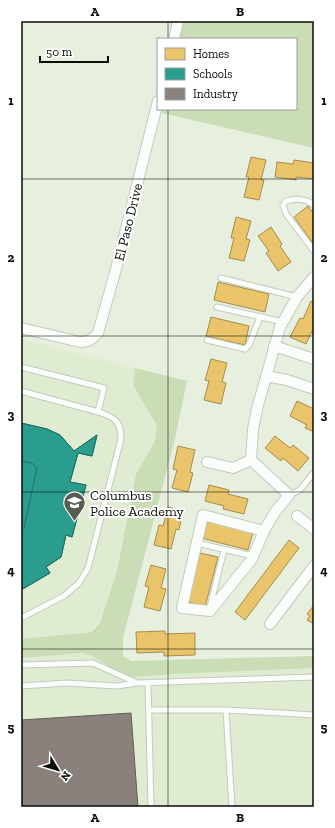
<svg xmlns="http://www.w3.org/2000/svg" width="335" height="828" font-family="'Zilla Slab',serif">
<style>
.built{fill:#dfecd2}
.green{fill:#cbddb7}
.homes{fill:#e9c46a;stroke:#a68d4c}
.schools{fill:#2a9d8f;stroke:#207266}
.industry{fill:#8a817c;stroke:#635e58}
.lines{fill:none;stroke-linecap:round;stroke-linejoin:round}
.service-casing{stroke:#c4cabe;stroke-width:7}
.minor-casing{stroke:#c4cabe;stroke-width:12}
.service{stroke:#fbfdfa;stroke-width:5}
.minor{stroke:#fbfdfa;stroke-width:10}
.grid{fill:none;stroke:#090d05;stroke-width:1;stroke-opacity:0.55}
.labels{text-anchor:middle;stroke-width:4;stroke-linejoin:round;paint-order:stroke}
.street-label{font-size:14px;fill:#090d05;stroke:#fff}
.poi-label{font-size:14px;fill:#090d05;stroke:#fff;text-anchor:start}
.neatline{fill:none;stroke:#090d05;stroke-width:1.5}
.grid-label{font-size:13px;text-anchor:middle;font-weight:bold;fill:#090d05}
</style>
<rect width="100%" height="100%" fill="#e7efdf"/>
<!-- built -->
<path class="built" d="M21 339 135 368 133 385 157 426 155 441 136 474 117 571 100 623 92 632 21 639Z
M82 653 92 656 122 674 134 677 175 674 314 668V807H21V658Z"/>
<!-- green -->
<path class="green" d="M184 21H314V148L162 113 163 109H296V39H179Z
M135 368 187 381 175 439 123 638V656L131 661 314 656V668L175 674 134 677 122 674 92 656 82 653 21 658V639L92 632 100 623 117 571 136 474 155 441 157 426 133 385Z"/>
<!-- homes -->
<path class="homes" d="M251 157 266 160 261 180H264L259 200 244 197 249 177H246Z
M294 160 314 163V179L296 177V180L275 177 277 162 293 164Z
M308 206 314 214V245L294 217Z
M236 217 251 221 246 239 250 240 244 261 229 258 234 238H231Z
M271 227 282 244 280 246 291 262 278 271 266 253 269 251 258 236Z
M218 282 269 294 265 312 214 300Z
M311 301 314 303V327L306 344 290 337 300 318 303 319Z
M211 317 249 326 245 345 206 336Z
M211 359 227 363 222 382 226 383 221 404 204 400 209 381 205 380Z
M297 401 314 409V432L305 428 307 425 290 416Z
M275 436 290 448 293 445 309 458 298 471 283 458 281 461 265 448Z
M178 446 195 450 190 472 193 473 188 492 172 488 177 470 173 469Z
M209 485 229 490 228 494 248 499 244 514 223 509 224 506 205 501Z
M168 507 183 511 179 530 176 529 171 549 154 545 159 525 163 526Z
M206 520 253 532 248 550 201 538Z
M289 540 299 548 245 620 235 612Z
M200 553 218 557 205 607 188 602Z
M151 565 166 569 161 588 166 589 160 611 144 607 149 587 145 586Z
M314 605V624L307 620 310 616 307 614Z
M165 631V634L195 633V655L164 656V652L137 653 136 632Z"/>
<!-- schools -->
<path class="schools" d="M21 423 47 429 60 435 74 451 97 435 92 456 78 453 70 482 86 485 72 537 66 535 61 557 46 567 50 573 21 590V529L24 528 37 468 32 463 21 461Z
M21 423 47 429 60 435 74 451 97 435 92 456 78 453 70 482 86 485 72 537 66 535 61 557 46 567 50 573 21 590Z"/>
<!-- industry -->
<path class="industry" d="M131 713 138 807H21V720Z"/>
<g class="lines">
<defs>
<path id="service" d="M314 205C306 199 296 198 286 201L283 205 286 214 314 251
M221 278 297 297
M217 307 283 322
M207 340 245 349 249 345 260 317
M21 367 104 388 98 411
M21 391 102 413C117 419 121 423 121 439L88 568 79 583 64 596 21 618
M289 495 300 490 314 472
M197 543 253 556
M210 607 224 550
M21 665 93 663 137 683 314 677
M148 683 151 807
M21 686 66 683 117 686 137 683
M149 710H226L314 715
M226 710 232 807"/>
<path id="minor" d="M174 39 178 21
M21 328 80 342C89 342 92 339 98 333L116 269 158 101
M274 346 314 359
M266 376 287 380 314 389
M251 460 289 495 275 512 264 531 252 559 210 611 182 608 203 515 264 531
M251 460 253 429 257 409 280 327 297 297 314 277
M207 462 233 468 251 460
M297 516 314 529
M270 624 314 566"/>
</defs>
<!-- service casing -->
<use href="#service" class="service-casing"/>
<!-- minor casing -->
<use href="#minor" class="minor-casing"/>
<!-- service -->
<use href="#service" class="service"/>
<!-- minor -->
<use href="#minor" class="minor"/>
</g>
<!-- grid -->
<path class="grid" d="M168 21V39M168 109V807M21 179H314M21 336H314M21 492H314M21 649H314"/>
<!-- icons -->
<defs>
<symbol id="school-pin" viewBox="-11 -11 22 30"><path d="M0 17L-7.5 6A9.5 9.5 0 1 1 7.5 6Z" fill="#575c51" stroke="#fff"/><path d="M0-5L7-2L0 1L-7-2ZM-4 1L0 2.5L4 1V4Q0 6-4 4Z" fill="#fff"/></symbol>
</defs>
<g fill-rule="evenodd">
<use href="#school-pin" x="62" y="490" width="25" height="34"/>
</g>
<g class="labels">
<!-- street labels -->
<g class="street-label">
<text transform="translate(128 222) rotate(-76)" y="5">El Paso Drive</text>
</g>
<!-- poi labels -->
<g class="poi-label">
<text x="90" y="500">Columbus<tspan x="90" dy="16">Police Academy</tspan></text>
</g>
</g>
<!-- border -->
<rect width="335" height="828" fill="none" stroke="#ffffff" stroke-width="44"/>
<!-- legend -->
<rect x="157" y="38" width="140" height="72" fill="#ffffff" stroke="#9d9e9b"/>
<rect x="165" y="48" width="20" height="12" fill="#e9c46a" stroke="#9d9e9b"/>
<text x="193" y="58" font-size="12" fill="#090d05">Homes</text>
<rect x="165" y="68" width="20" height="12" fill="#2a9d8f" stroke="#9d9e9b"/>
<text x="193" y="78" font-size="12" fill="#090d05">Schools</text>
<rect x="165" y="88" width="20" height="12" fill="#8a817c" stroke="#9d9e9b"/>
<text x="193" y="98" font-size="12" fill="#090d05">Industry</text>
<!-- north arrow -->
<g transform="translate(58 770) rotate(128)" stroke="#ffffff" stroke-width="3" paint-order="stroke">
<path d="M0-3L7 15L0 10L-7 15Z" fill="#090d05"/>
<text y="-6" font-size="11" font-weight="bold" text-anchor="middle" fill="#090d05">N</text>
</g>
<!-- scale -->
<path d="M40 56v6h68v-6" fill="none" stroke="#090d05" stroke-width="2"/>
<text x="46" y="56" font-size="12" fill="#090d05" stroke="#ffffff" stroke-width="3" paint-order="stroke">50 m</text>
<rect x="22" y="22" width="291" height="784" class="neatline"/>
<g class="grid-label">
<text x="95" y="16">A</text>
<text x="240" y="16">B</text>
<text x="11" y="105">1</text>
<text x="324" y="105">1</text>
<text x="11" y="262">2</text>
<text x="324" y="262">2</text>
<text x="11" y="419">3</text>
<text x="324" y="419">3</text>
<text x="11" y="575">4</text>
<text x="324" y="575">4</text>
<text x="11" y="732">5</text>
<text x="324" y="732">5</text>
<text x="95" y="822">A</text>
<text x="240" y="822">B</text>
</g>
</svg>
